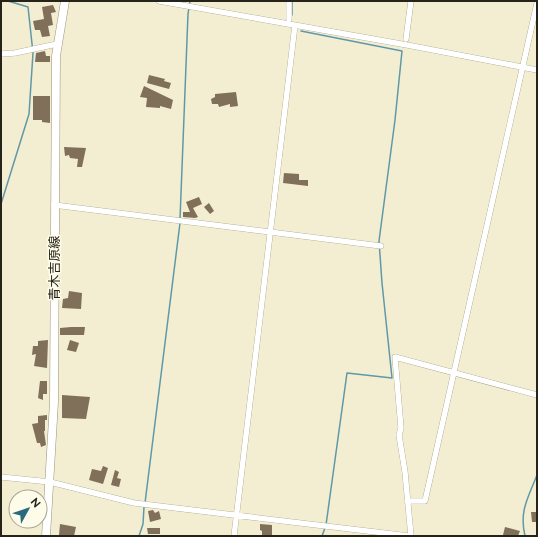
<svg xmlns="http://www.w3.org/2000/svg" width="538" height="537" font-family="Raleway,'Noto Sans JP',sans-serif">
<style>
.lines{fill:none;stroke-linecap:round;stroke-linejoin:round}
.stream{stroke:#5f98a9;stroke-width:1.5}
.building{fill:#807059}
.minor-casing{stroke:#999478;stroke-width:6}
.secondary-casing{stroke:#999478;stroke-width:9}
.minor{stroke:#fff;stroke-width:5.5}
.secondary{stroke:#fff;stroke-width:8}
.labels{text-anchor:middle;stroke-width:3;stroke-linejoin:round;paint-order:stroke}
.street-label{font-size:13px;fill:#262419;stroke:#fefbe9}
</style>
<rect width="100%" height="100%" fill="#f3eed1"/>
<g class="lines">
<!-- stream -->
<path class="stream" d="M292 15V1
M301 31 402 51 395 120 379 241 382 283 392 378 347 373 326 525
M1 204 29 114 33 53 28 7 8 1
M180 219 188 14 190 1
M145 503 180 223
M139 536 143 524 144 507
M322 536 325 528
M525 536C519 511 528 498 537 475"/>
</g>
<!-- building -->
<path class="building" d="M53 5 56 12 51 13 53 25 48 26 50 36 42 37 40 30H35L33 21 44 19 42 7Z
M45 51 46 56H50V62H35L36 53Z
M149 75 165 79 164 81 171 83 169 89 147 83Z
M144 86 173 100 171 109 160 106V108L146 107 147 98 140 97Z
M236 92 238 106 230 107V104L219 107 218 104H212L211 99 215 97V94Z
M33 96H50V123L42 122V120H33Z
M64 147 86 148 82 167H77L78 159 70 158 69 155 65 156Z
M284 173 299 174V180H308V186L283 183Z
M199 197 202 204 193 208 198 217 195 218 183 217V212H190L186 202Z
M209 203 214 211 210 214 204 207Z
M69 291 82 293 81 309 62 308 63 299 68 298Z
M71 327H85L84 335H60V328Z
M48 340 47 368 34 366 36 354 32 355 33 346H38V341Z
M70 340 79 343 76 352 67 350Z
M40 381H47V394H43V400L38 398Z
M62 395 90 397 86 419 62 418Z
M47 415V420H45V431H44L46 445 41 447 40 443H37L32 424 38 423V416Z
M103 466 108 468 103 484 89 480 92 469 101 471Z
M115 470 119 472 117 478 121 479 119 487 111 485Z
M153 510 155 513 159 511 161 519 150 522 148 511Z
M531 512H537V522H532Z
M60 524 76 527 74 536 59 535Z
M260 524 272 525V536H262V531L260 530Z
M505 527 520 531 518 536H507L503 535Z
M147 528H160V534H148Z"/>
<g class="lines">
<defs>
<path id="minor" d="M159 1 407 45 537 70
M289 19V1
M406 39 411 1
M1 54 15 53 57 44
M54 205 381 246
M1 477 50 482 134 503 409 536
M407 501H425L537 3
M234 536 295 25
M411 536 405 472 399 435 401 428 395 357 537 395"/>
<path id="secondary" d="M46 536 54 402 56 56 65 1"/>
</defs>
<!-- minor casing -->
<use href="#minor" class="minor-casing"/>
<!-- secondary casing -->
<use href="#secondary" class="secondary-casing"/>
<!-- minor -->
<use href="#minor" class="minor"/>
<!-- secondary -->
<use href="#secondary" class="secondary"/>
</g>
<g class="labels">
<!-- street labels -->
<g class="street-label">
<text transform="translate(54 268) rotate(-90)" y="5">青木吉原線</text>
</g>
</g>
<!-- border -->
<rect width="538" height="537" fill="none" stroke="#262419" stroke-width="4"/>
<!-- north arrow -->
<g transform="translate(28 509) rotate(50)"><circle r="19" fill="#fefbe9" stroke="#a8a596"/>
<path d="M0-3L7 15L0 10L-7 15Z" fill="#296a7e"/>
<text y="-6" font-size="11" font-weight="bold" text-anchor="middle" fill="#262419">N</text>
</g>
</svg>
